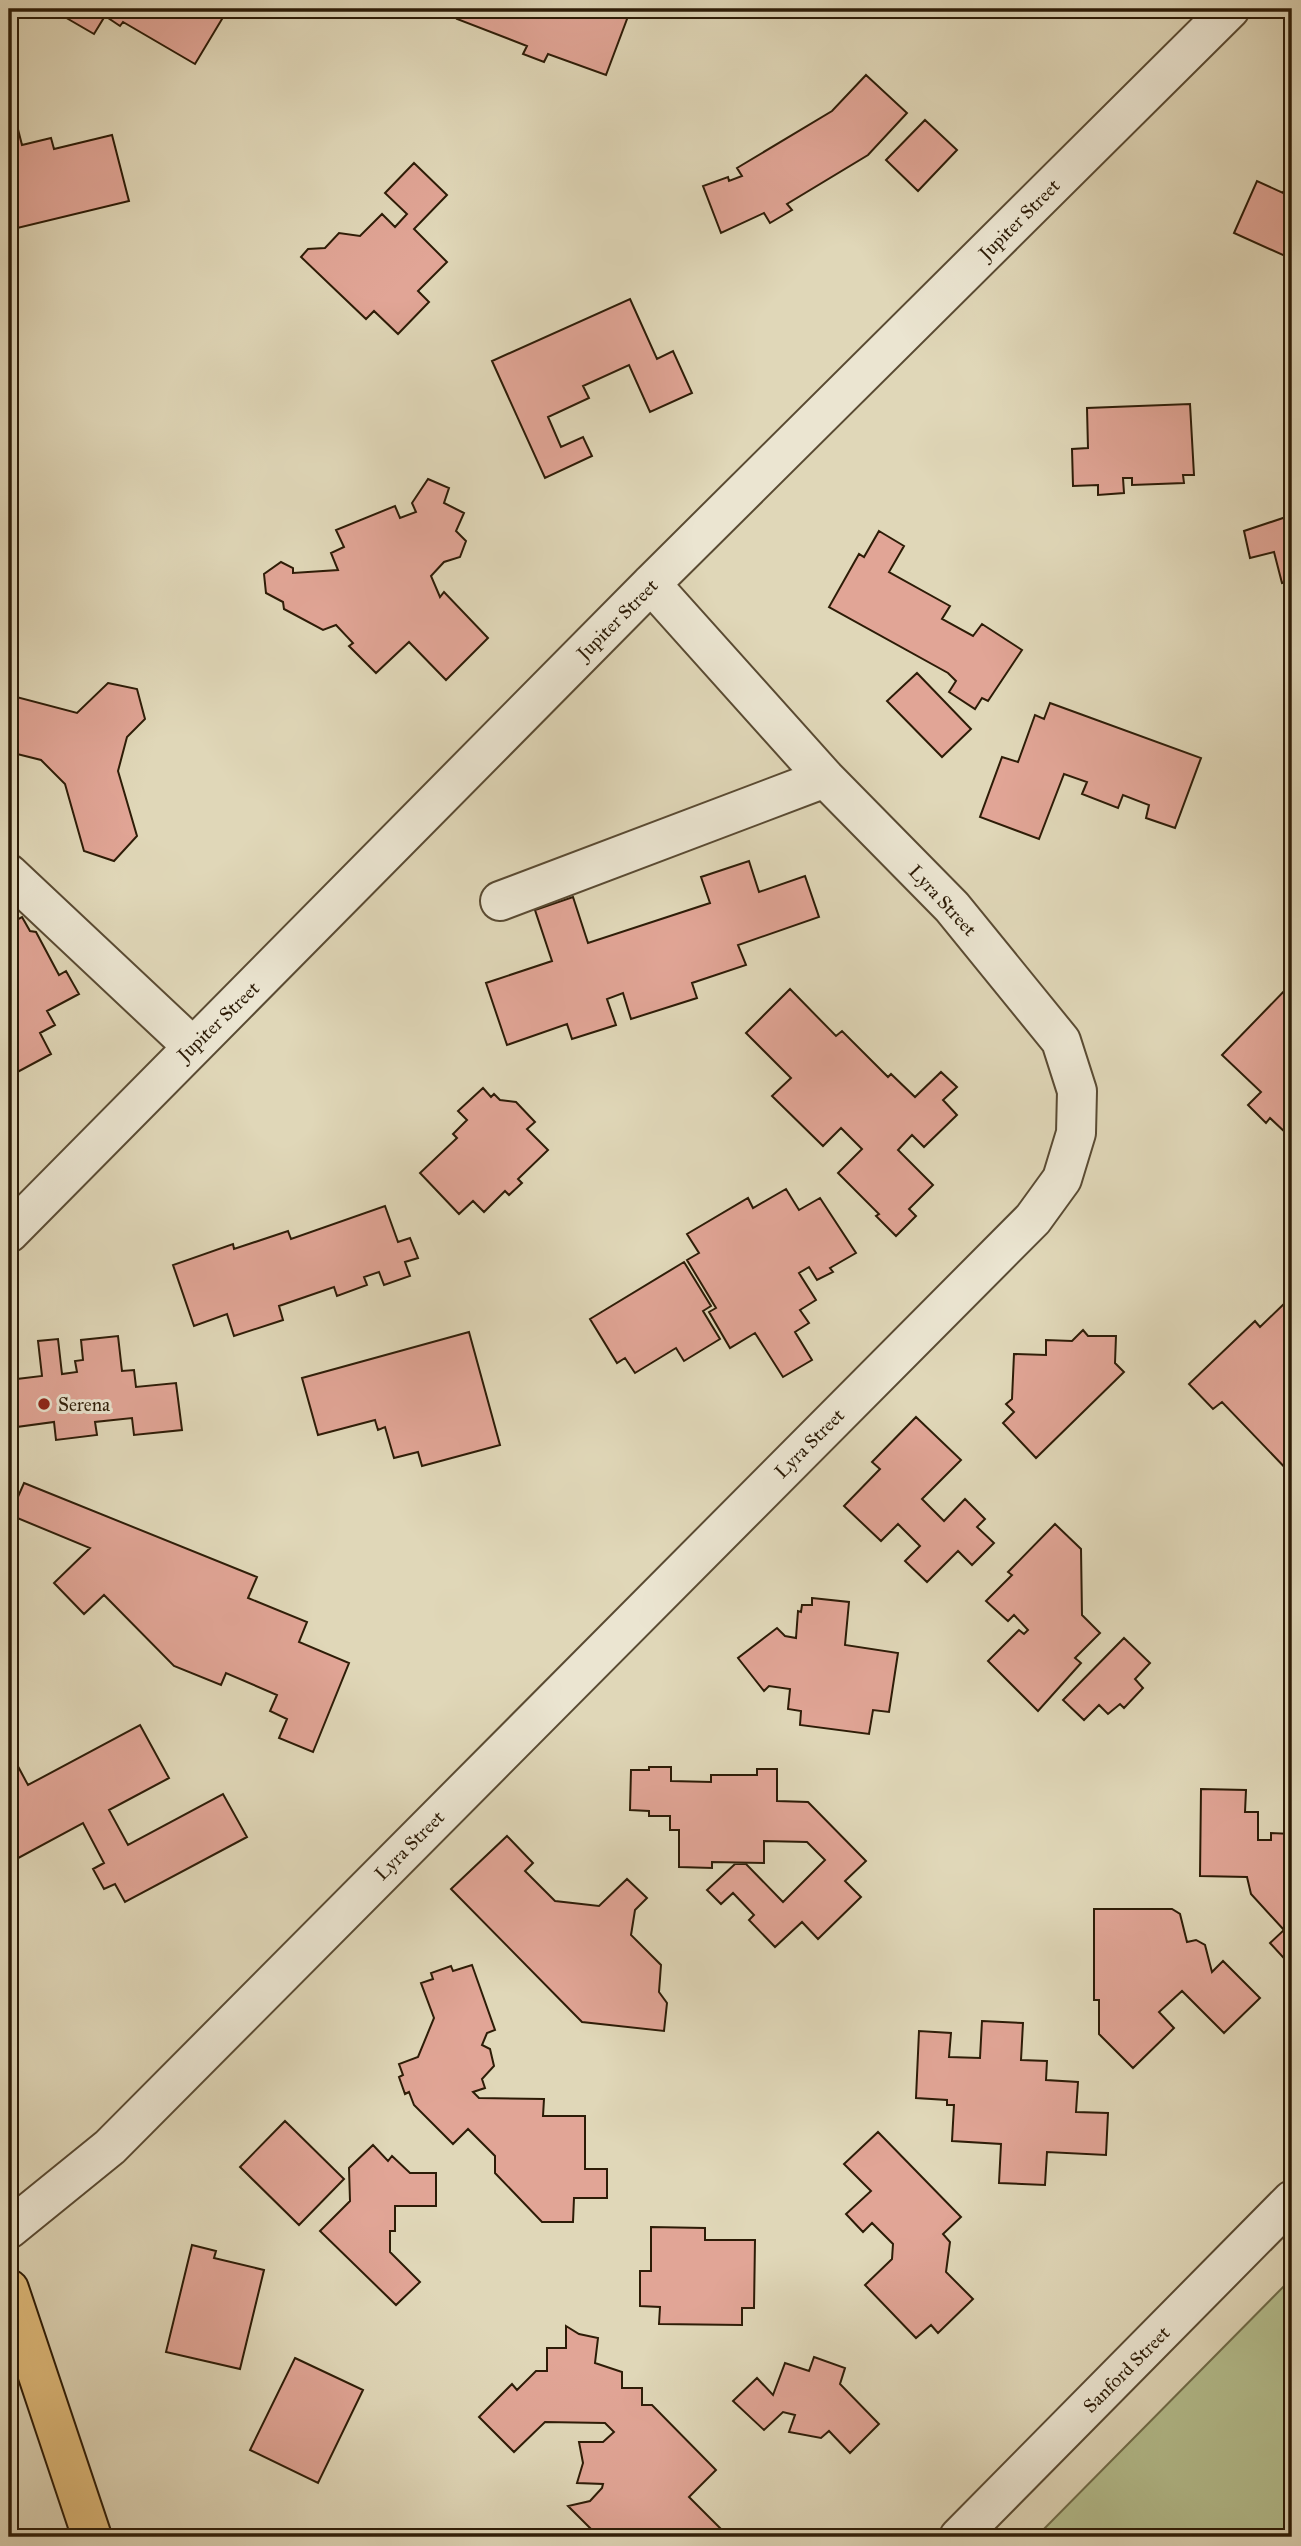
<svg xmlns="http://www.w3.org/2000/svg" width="1301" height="2546" font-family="'IM FELL Great Primer',serif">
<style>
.green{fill:#b4be8e;stroke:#706d4a;stroke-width:2}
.building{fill:#e1a596;stroke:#2d1c07;stroke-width:2}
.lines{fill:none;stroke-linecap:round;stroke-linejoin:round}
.minor-casing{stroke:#5a4b33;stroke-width:42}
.major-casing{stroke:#2d1c07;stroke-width:42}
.minor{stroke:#ebe5d1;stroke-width:38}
.major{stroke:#e0bc7c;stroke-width:38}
.poi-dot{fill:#8f2418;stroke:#ebe5d1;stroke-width:2.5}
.labels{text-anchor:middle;stroke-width:6;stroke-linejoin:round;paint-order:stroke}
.street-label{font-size:19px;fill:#2d1c07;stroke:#ebe5d1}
.poi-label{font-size:19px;fill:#2d1c07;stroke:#ebe5d1;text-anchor:start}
</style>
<rect width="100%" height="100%" fill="#e0d7b8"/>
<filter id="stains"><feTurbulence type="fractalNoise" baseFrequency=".00286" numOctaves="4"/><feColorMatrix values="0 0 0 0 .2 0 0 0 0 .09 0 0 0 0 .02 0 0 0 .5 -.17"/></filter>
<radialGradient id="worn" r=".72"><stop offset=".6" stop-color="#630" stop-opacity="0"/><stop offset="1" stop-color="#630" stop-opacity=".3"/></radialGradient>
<!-- green -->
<path class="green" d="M1292 2278V2537H1036Z"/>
<!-- building -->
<path class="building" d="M51 9H228L195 64 123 22 120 26 105 16 94 34Z
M247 9H263L259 16Z
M461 9H625L630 11 606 75 548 54 544 62 523 54 527 46 457 19Z
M866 75 907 113 868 155 787 204 792 210 770 223 764 213 721 233 703 186 728 177 729 181 742 176 737 168 832 111Z
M10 98 22 145 51 138 54 149 112 135 129 201 9 230Z
M925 120 957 150 918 191 886 160Z
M414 163 447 195 414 229 447 262 418 291 429 302 398 334 374 311 366 319 301 257 308 249 325 248 339 233 360 236 382 214 395 227 407 214 385 193Z
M1292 173V259L1234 233 1257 181 1283 193Z
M630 299 657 359 673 351 692 393 650 412 629 365 583 386 589 398 548 417 561 447 583 437 592 456 545 478 492 361Z
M1190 404 1194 475H1183L1184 483 1132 485V478H1123L1124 493 1098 495V485L1073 486 1072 449 1088 448 1087 408Z
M1292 458V483L1287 459Z
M428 479 449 488 444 503 464 513 456 531 466 541 460 557 444 562 431 576 440 597 444 592 488 638 446 680 409 642 376 673 349 646 353 643 336 625 323 630 284 609 283 602 266 593 264 574 281 562 293 568V573L338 570 331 553 344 547 336 530 395 506 400 518 416 512 412 503Z
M1292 515V581L1282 583 1274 552 1250 558 1244 531Z
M879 531 904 546 889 572 950 606 942 619 973 636 982 624 1022 650 988 701 982 698 975 709 949 692 956 681 948 673 829 607 859 554 864 557Z
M917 673 971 729 942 757 887 701Z
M108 683 137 689 145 719 127 737 118 771 137 836 114 861 84 851 65 784 41 760 9 752V695L77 713Z
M1050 703 1201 758 1175 828 1146 818 1149 805 1123 795 1118 808 1082 794 1087 782 1064 774 1039 839 980 817 1002 757 1018 762 1035 715 1044 719Z
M749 861 759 892 805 876 819 917 738 945 746 965 692 983 697 998 631 1019 623 993 607 999 616 1025 572 1039 567 1024 507 1045 486 983 552 961 535 910 573 897 588 943 710 903 701 877Z
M22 917 30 931 36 932 59 975 66 971 79 994 47 1011 55 1025 40 1033 51 1054 10 1076 9 924Z
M1290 985 1292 1132 1288 1135 1270 1118 1266 1123 1248 1105 1261 1092 1222 1055Z
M790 989 836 1036 842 1031 888 1077 891 1074 915 1097 941 1072 957 1087 943 1100 957 1115 924 1147 912 1135 898 1150 933 1185 909 1209 916 1216 896 1236 876 1216 879 1214 838 1173 862 1149 841 1128 823 1146 772 1096 791 1078 746 1033Z
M483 1088 491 1097 494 1094 500 1100 516 1102 535 1122 527 1129 548 1150 518 1179 522 1183 509 1195 505 1191 484 1212 473 1201 459 1214 420 1173 457 1138 453 1134 467 1120 458 1111Z
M786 1189 799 1210 820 1198 856 1253 830 1268 833 1272 817 1280 809 1267 799 1273 816 1300 800 1310 809 1323 795 1332 812 1360 783 1377 755 1333 730 1348 709 1312 716 1308 687 1260 699 1253 687 1234 748 1198 753 1208Z
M385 1206 398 1242 410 1238 418 1258 405 1262 410 1276 384 1285 379 1272 364 1277 367 1285 337 1296 334 1287 279 1306 283 1320 234 1336 227 1314 194 1326 173 1265 233 1244 234 1249 288 1231 291 1239Z
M684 1262 711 1306 703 1311 720 1339 684 1361 676 1348 635 1373 625 1358 617 1363 590 1319Z
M1288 1300 1292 1305V1350L1287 1355 1292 1361V1475L1222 1402 1213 1409 1189 1384 1255 1321 1260 1327Z
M1083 1330 1088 1336H1116L1115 1363 1124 1372 1036 1458 1003 1423 1014 1412 1006 1404 1012 1399 1014 1354 1046 1355V1340L1072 1341Z
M469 1332 500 1445 422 1466 418 1452 394 1458 385 1427 378 1430 375 1420 318 1435 302 1378Z
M118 1336 122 1371 134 1370 136 1387 176 1383 182 1430 134 1435 132 1418 95 1422 97 1435 56 1440 54 1422 9 1428V1380L42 1376 38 1341 58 1339 62 1374 77 1372 75 1361 83 1360 81 1340Z
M916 1417 961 1460 922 1499 944 1521 965 1499 985 1519 977 1527 994 1543 972 1565 958 1551 927 1582 905 1561 920 1546 898 1524 881 1541 844 1506 880 1469 872 1462Z
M24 1483 257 1577 248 1598 307 1622 299 1642 349 1663 313 1752 279 1738 287 1719 270 1711 277 1695 226 1673 221 1685 174 1666 104 1595 84 1614 54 1583 90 1548 10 1515Z
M1055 1524 1081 1549 1082 1615 1100 1633 1075 1658 1081 1663 1038 1711 988 1661 1019 1630 1024 1634 1028 1630 1014 1615 1008 1621 986 1601 1012 1575 1008 1572Z
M812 1598 849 1602 845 1645 898 1653 889 1712 873 1710 869 1734 800 1725 801 1711 788 1709 790 1689 769 1686 764 1691 738 1658 777 1628 785 1636 796 1638 798 1611 801 1612 802 1605H812Z
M1124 1638 1150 1663 1135 1679 1143 1688 1124 1708 1120 1704 1108 1714 1099 1705 1084 1720 1063 1700Z
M140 1725 169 1778 109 1810 128 1845 223 1794 247 1837 125 1902 115 1884 104 1889 93 1869 104 1863 83 1823 9 1863V1760L13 1757 28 1785Z
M649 1767H671V1781L711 1782V1775H757V1769H777V1801L808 1802 866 1861 845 1881 861 1897 818 1939 802 1922 775 1947 749 1920 754 1915 733 1893 721 1904 707 1890 735 1864H746L783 1902 825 1860 807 1842 764 1841V1863L712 1862V1868L679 1867V1830H670V1816H649V1811L630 1810 631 1770H649Z
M1201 1789 1246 1790 1245 1812H1258V1840H1271V1833L1292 1834V1967L1270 1943 1284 1930 1251 1894 1247 1877 1200 1876Z
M507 1836 533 1863 525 1871 555 1901 599 1906 627 1879 647 1898 635 1910 631 1935 661 1965 659 1992 667 2003 664 2031 582 2022 451 1889Z
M1094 1909H1172L1180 1914 1187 1942 1196 1940 1205 1945 1212 1972 1223 1961 1260 1998 1224 2033 1182 1991 1159 2012 1174 2028 1133 2068 1099 2034V2000H1094Z
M472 1965 495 2030 487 2033 482 2045 490 2049 494 2066 482 2079 485 2088 473 2092 479 2098 544 2099 543 2116H585V2169H607V2198H574L573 2222H542L495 2173V2156L468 2129 453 2144 414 2105 409 2092 405 2094 399 2077 403 2075 399 2064 418 2057 434 2018 421 1983 433 1979 431 1973 451 1966 453 1971Z
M982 2021 1023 2023 1021 2060 1047 2061 1046 2080 1078 2082 1076 2112 1108 2113 1106 2155 1047 2152 1045 2185 999 2183 1001 2144 952 2141 954 2105H947V2100L916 2098 919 2031 951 2033 949 2057 980 2058Z
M285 2121 344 2179 299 2225 240 2167Z
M878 2132 961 2217 943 2234 950 2242 946 2272 973 2299 938 2333 931 2325 916 2338 865 2285 892 2259 893 2244 872 2223 863 2232 846 2214 871 2191 844 2164Z
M373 2145 388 2161 392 2156 410 2173H436V2206H395V2231H390V2252L420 2282 396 2305 320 2231 350 2201 349 2168Z
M651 2227 705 2228V2240H755L754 2308H742V2325L659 2324 660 2307 640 2306V2271H651Z
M192 2245 216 2251 214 2258 264 2270 240 2369 166 2352Z
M566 2326 579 2334 598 2338 595 2363 622 2372V2388H642V2405H652L716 2470 689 2497 729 2537H599L568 2506 590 2501 602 2488 603 2484 577 2483 583 2463 579 2442H603L614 2432 605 2423 545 2422 514 2452 479 2417 512 2384 517 2390 536 2371H547V2348H566Z
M814 2357 845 2368 840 2384 879 2424 850 2453 829 2431 821 2438 789 2432 795 2415 783 2412 764 2430 733 2401 757 2378 773 2395 785 2363 809 2371Z
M295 2358 363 2390 318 2483 250 2450Z"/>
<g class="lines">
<defs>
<path id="minor" d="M9 874 192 1046
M500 901 825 778
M9 1233 651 584 1230 9
M9 2229 110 2147 1033 1219 1062 1179 1076 1133 1077 1091 1061 1041 952 907 825 778 651 584
M959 2537 1292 2200"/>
<path id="major" d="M9 2289 92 2537"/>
</defs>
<!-- minor casing -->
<use href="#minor" class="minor-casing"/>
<!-- major casing -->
<use href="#major" class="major-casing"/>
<!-- minor -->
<use href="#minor" class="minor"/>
<!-- major -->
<use href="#major" class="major"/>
</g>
<!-- markers -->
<circle class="poi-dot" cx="44" cy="1404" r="7"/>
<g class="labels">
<!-- street labels -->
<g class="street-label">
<text transform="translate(1019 219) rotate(-45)" y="7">Jupiter Street</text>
<text transform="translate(617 619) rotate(-45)" y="7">Jupiter Street</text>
<text transform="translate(943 900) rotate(47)" y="7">Lyra Street</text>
<text transform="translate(218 1021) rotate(-44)" y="7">Jupiter Street</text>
<text transform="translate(809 1443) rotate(-45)" y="7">Lyra Street</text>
<text transform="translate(409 1845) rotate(-45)" y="7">Lyra Street</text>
<text transform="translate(1126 2369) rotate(-45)" y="7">Sanford Street</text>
</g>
<!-- poi labels -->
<g class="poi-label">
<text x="58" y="1411">Serena</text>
</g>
</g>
<!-- margin -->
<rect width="1301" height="2546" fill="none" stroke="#e0d7b8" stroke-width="35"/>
<rect x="10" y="10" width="1280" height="2525" fill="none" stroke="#2d1c07" stroke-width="3.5"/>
<rect x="18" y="18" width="1266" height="2511" fill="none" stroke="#2d1c07" stroke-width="2"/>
<rect width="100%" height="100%" filter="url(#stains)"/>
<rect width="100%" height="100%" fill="url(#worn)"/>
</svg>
